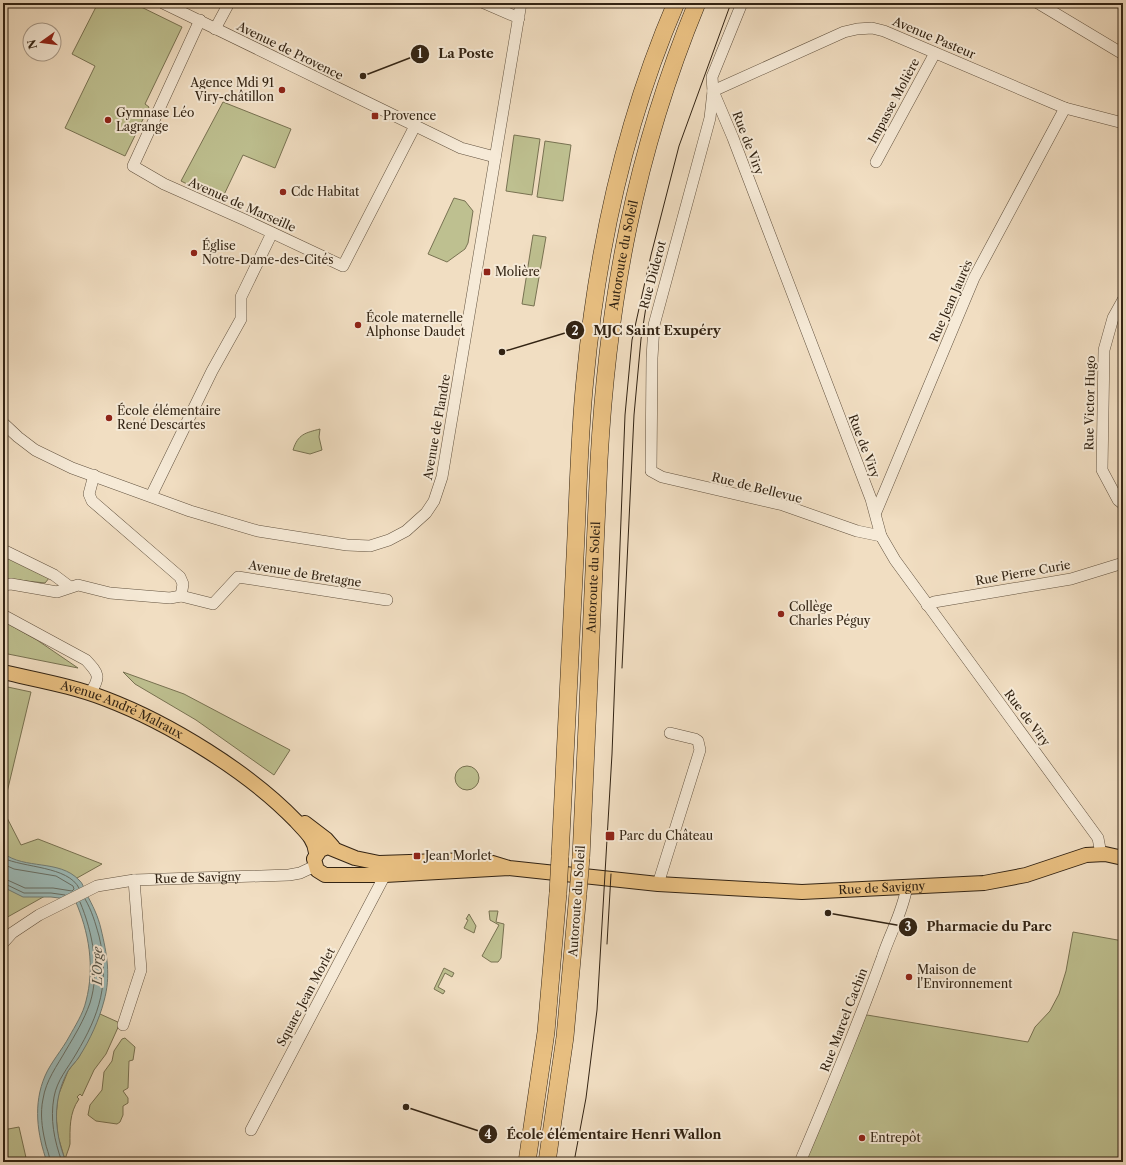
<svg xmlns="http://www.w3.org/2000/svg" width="1126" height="1165" font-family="'Libre Caslon Text',serif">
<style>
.green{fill:#bec090;stroke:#787252}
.water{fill:#9cbbb9;stroke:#727e77}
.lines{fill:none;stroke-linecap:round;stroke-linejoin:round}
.shore{stroke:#676f66;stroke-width:1}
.minor-casing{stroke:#62523f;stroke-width:12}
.major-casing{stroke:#322313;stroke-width:16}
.highway-casing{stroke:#322313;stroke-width:18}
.minor{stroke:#f6ead7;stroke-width:11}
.major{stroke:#e8bf81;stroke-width:14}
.highway{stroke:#e8bf81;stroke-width:17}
.tram{stroke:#322313;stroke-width:1}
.highway-bridge-casing{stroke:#322313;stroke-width:18;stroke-linecap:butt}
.highway-bridge{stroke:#e8bf81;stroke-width:17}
.poi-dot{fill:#8f2418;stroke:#f6ead7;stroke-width:1.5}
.labels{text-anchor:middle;stroke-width:4;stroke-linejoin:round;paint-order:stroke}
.street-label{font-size:12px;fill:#322313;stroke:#f6ead7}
.poi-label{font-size:12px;fill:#322313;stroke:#f6ead7;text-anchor:start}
.water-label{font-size:13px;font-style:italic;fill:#525145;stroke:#f6ead7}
.leader{fill:none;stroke:#322313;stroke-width:1.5}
.callout-dot{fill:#322313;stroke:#f6ead7;stroke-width:1.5}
.mark-label{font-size:12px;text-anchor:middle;font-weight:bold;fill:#fff}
.callout-label{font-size:13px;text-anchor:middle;font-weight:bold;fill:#322313;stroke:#f6ead7;stroke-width:4;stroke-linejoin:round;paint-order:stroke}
</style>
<rect width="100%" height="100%" fill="#f1dec2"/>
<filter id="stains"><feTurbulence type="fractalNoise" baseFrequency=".005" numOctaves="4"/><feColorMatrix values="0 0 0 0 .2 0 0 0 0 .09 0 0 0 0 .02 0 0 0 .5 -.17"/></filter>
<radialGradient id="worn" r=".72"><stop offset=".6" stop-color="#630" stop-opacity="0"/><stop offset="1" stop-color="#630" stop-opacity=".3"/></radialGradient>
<!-- green -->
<path class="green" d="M98 3H133L182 27 145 104 149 107 125 156 65 128 95 66 72 54Z
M223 102 291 129 275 168 243 155 221 201 181 181Z
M514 135 540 139 532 195 506 191Z
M545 141 571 145 563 201 537 197Z
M454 198 465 201 473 211 468 243 465 249 447 262 428 254Z
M533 235 546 237 534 306 522 304Z
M320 429 319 437 322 450 310 454 293 450C298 434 305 433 320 429Z
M3 554 50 577 45 583 8 579 3 580Z
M3 621 37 640 78 668 3 653Z
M123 672 184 694 290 750 274 775 196 720 135 684Z
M3 686 31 692 3 809Z
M455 778a12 12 0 1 1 24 0a12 12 0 1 1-24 0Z
M3 810 21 845 38 839 102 864 4 919Z
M489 911H498L496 922 504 924 501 958 498 962H491L482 956 499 925 490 920Z
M469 914 476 926 474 933 464 928 468 920 466 919Z
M1073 932 1123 941V1162H800L861 1014 1028 1042 1035 1027 1050 1011 1059 994 1066 971Z
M444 968 454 973 452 977 445 973 438 987 445 991 443 994 434 989Z
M100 1014 120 1023 106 1054 94 1070 82 1096 80 1094 77 1097 79 1099C69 1113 70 1129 70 1144 69 1149 66 1155 65 1160L58 1136 56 1116 58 1096 68 1071 79 1057Z
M125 1038 135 1047 133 1060 129 1061 128 1088 123 1091 128 1098V1103L123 1106V1115L120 1122 117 1124 96 1121 88 1115 90 1105 102 1090 104 1072 112 1061 114 1051 122 1039Z
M19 1127 27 1162H3V1130Z"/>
<!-- water -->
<path class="water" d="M3 853C25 870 59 859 79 880 83 883 84 889 86 893 93 906 98 916 101 929 107 954 111 976 104 1001 99 1020 90 1040 79 1057 76 1062 71 1066 68 1071 52 1100 54 1132 66 1162H47C37 1134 33 1104 45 1076 51 1062 62 1050 69 1037 75 1026 83 1014 86 1001 95 967 89 932 75 900L51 897H23L3 887Z"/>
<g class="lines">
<!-- shore -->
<path class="shore" d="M3 858C24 868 68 866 79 888
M3 864 14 869 56 876 73 886 74 889 72 891 53 888H25L3 878
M3 883 24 893H51L65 895
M50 1162C50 1155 46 1148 45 1141 42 1128 40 1113 43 1099 46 1080 57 1066 66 1050 75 1035 84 1020 90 1003 100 971 93 933 80 902
M62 1162C54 1140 50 1119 54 1097 57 1080 68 1068 76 1054 100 1014 110 982 99 936 95 922 92 911 85 899"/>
<defs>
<g id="minor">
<path d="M163 3 461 148 495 157"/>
<path d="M484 3 519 18"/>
<path d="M742 3 712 77 713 91 733 138 871 499 881 536 895 560 1098 838 1101 854"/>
<path d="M1038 3 1123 54"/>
<path d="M200 20 133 166 164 184 245 220 343 266 415 126"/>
<path d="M215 29 229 3"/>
<path d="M713 91 710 118 654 325 652 358 651 471 662 477 783 505 857 531 881 536"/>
<path d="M713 91 844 32 857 29 872 28 884 31 1065 108 1123 123"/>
<path d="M876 162 935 53"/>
<path d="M1123 300 1113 318 1104 350 1102 470 1118 500 1123 504"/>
<path d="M3 423 18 437 35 450 72 468 190 511 258 531 347 545 370 546 389 540 406 531 426 513 434 501 442 477 521 3"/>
<path d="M94 475 89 494 92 501 180 577 183 584 181 596"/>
<path d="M151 496 212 371 241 319V297L272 233"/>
<path d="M876 512 974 278 1065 108"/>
<path d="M3 550 54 575 70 587"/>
<path d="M3 585 11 584 57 592 78 585 110 593 170 598 181 596 213 604 238 577 387 600"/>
<path d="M927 605 934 602 1071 579 1123 563"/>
<path d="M3 615 86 660C99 674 101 677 90 693"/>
<path d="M658 884 700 750 698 741 695 739 670 733"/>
<path id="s1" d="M3 943 12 933 39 915 97 886 134 880 289 875 300 873 315 866"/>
<path d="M123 1025 141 970 134 880"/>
<path d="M251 1130 385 875"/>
<path d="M800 1162C829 1094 857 1027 882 958 890 933 903 912 907 886"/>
</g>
<g id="major">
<path id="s2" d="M3 672C37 680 73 686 106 699 169 723 249 772 296 821 305 831 315 839 316 853"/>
<path d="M305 823 326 839 333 847"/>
<path id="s3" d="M509 868 489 862 471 860 379 863 355 858 328 847 320 850 314 859 317 870 325 875H385L509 868 658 884 802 892 984 883 1026 875 1086 855 1105 854 1123 858"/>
</g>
<g id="highway">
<path d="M560 857C565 757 570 657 575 557 578 498 579 438 585 379 597 251 625 121 676 3"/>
<path id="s4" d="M581 858 599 460C608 299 635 153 697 3"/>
<path d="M527 1162 546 1032 558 893"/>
<path d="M547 1162 565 1037 578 893"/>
</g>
</defs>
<!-- minor casing -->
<use href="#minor" class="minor-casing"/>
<!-- major casing -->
<use href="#major" class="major-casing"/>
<!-- highway casing -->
<use href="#highway" class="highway-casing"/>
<!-- minor -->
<use href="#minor" class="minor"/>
<!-- major -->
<use href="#major" class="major"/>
<!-- highway -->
<use href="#highway" class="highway"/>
<!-- tram -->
<path class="tram" d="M622 668 634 415 641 339 648 294
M607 944 611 874
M574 1162 586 1098 597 1010 612 754 625 415 632 340 651 255 679 146 731 3"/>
<defs>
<path id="highway-bridge" d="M558 893 560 857
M578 893 581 858"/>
</defs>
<!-- highway-bridge casing -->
<use href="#highway-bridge" class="highway-bridge-casing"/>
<!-- highway-bridge -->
<use href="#highway-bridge" class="highway-bridge"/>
</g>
<!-- markers -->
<g class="poi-dot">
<circle cx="282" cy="90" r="4"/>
<rect x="371" y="112" width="8" height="8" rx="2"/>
<circle cx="108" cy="120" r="4"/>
<circle cx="283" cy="192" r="4"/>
<circle cx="194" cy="253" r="4"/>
<rect x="483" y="268" width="8" height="8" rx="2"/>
<circle cx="358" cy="325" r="4"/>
<circle cx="109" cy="418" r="4"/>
<circle cx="781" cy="614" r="4"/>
<rect x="605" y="831" width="10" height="10" rx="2"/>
<rect x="413" y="852" width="8" height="8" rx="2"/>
<circle cx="909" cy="977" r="4"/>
<circle cx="862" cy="1138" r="4"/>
</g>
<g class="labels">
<!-- street labels -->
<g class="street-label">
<text transform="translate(934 38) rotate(23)" y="4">Avenue Pasteur</text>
<text transform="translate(290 51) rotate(26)" y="4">Avenue de Provence</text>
<text transform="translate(894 101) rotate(-62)" y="4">Impasse Molière</text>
<text transform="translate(748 143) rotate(69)" y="4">Rue de Viry</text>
<text transform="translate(242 205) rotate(24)" y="4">Avenue de Marseille</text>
<text dy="4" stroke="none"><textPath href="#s4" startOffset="605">Autoroute du Soleil</textPath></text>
<text transform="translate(653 275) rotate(-75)" y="4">Rue Diderot</text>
<text transform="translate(951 301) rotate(-66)" y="4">Rue Jean Jaurès</text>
<text transform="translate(1090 403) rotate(-89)" y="4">Rue Victor Hugo</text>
<text transform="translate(437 427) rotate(-80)" y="4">Avenue de Flandre</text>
<text transform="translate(864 446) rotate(69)" y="4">Rue de Viry</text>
<text transform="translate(757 488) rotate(14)" y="4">Rue de Bellevue</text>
<text transform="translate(1023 573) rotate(-10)" y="4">Rue Pierre Curie</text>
<text transform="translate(305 574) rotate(9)" y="4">Avenue de Bretagne</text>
<text dy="4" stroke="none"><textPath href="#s4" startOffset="281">Autoroute du Soleil</textPath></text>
<text dy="4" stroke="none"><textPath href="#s2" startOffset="125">Avenue André Malraux</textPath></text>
<text transform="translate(1027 718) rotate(53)" y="4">Rue de Viry</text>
<text dy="4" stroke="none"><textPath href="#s1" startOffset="212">Rue de Savigny</textPath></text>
<text dy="4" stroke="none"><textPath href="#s3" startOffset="783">Rue de Savigny</textPath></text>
<text transform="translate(577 901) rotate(-86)" y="4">Autoroute du Soleil</text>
<text transform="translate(306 997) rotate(-62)" y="4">Square Jean Morlet</text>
<text transform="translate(844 1020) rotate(-69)" y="4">Rue Marcel Cachin</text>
</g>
<!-- poi labels -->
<g class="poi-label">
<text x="274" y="87" text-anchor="end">Agence Mdi 91<tspan x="274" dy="14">Viry-châtillon</tspan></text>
<text x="116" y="117">Gymnase Léo<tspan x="116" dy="14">Lagrange</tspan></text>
<text x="383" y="120">Provence</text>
<text x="291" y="196">Cdc Habitat</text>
<text x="202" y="250">Église<tspan x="202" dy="14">Notre-Dame-des-Cités</tspan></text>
<text x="495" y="276">Molière</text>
<text x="366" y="322">École maternelle<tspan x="366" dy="14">Alphonse Daudet</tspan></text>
<text x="117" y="415">École élémentaire<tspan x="117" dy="14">René Descartes</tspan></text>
<text x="789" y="611">Collège<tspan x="789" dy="14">Charles Péguy</tspan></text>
<text x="619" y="840">Parc du Château</text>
<text x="425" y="860">Jean Morlet</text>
<text x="917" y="974">Maison de<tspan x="917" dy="14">l'Environnement</tspan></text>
<text x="870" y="1142">Entrepôt</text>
</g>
<!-- water labels -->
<g class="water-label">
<text transform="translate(97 966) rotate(-90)" y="5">L'Orge</text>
</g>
</g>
<!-- callouts -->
<path class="leader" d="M363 76L420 54M502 352L575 330M828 913L908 927M406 1107L488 1134"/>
<g class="callout-dot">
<circle cx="363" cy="76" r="4"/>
<circle cx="502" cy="352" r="4"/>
<circle cx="828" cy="913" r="4"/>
<circle cx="406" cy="1107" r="4"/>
<circle cx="420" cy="54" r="10"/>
<circle cx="575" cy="330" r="10"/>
<circle cx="908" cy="927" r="10"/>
<circle cx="488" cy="1134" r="10"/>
</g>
<g class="mark-label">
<text x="420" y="58">1</text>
<text x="575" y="335">2</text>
<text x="908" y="931">3</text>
<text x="488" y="1139">4</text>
</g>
<g class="callout-label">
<text x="466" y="58">La Poste</text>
<text x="657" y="335">MJC Saint Exupéry</text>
<text x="989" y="931">Pharmacie du Parc</text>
<text x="614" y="1139">École élémentaire Henri Wallon</text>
</g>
<!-- margin -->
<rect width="1126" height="1165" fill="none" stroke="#f1dec2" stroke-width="16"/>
<rect x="4" y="4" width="1118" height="1157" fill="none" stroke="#322313" stroke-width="2"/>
<rect x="8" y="8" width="1110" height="1149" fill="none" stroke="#322313"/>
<!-- north arrow -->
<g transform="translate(42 42) rotate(256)"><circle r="19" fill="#f6ead7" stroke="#a89a89"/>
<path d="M0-3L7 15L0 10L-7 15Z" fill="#8f2418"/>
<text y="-6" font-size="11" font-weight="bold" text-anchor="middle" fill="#322313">N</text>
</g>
<rect width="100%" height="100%" filter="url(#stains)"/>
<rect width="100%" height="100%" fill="url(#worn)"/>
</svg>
